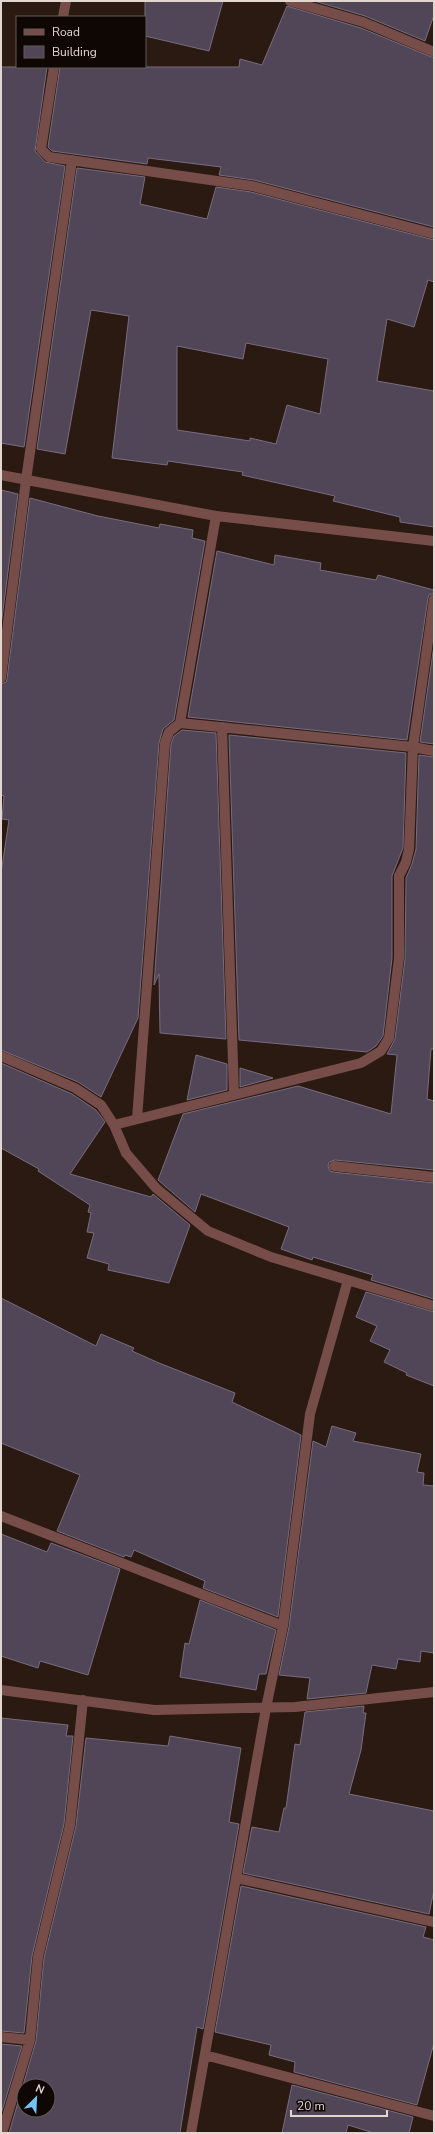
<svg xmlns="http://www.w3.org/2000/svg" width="435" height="2134" font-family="'Nunito Sans',sans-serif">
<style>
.building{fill:#514657;stroke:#786c7f;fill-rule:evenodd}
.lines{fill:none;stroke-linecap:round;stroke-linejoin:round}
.minor{stroke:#774d49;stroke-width:10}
</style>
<rect width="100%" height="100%" fill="#2b1a11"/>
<!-- building -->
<path class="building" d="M145 1H223L209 51 145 36Z
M314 1H434V15L425 41 365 16Z
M287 6 361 28 434 58V227L254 180 219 175 221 167 148 158 147 164 52 151 48 147 60 67H239L240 59 262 65Z
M1 67H47L35 151 45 162 65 166 24 447 1 443Z
M77 168 145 177 140 204 207 219 216 187 251 192 434 240V282L428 280 414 327 387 319 377 381 434 391V527L400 522V517L333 501 335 496 242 475 243 472 168 461 167 465 112 458 129 316 91 310 65 454 37 449ZM246 343 328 359 320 414 287 405 276 444 250 438V441L177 430V346L243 359Z
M1 490 18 494 1 626Z
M30 498 98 516 159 528 160 524 193 530 192 538 205 541 174 720 163 729 159 743 138 1018 101 1097 78 1082 1 1050V873L9 820 2 819 4 796 1 795V684L6 682 7 679Z
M217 551 274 565 275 555 321 563 320 570 376 580 378 575 434 590V593L429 595 428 598 407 740 188 717Z
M434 645V744L420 742Z
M182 730 216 733 226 1039 160 1033 159 974 154 985 171 744 174 736Z
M229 735 406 753 403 848 392 876V958L383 1036 376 1046 367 1052 239 1040Z
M419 755 434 757V1049H431L427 1099 434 1101V1170L335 1160 329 1162 328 1166 330 1171 333 1172 434 1183V1299L371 1280 373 1275 313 1257 312 1260 281 1249 289 1227 201 1194 195 1212 158 1180 183 1114 298 1086 391 1114 397 1055 387 1054 395 1039 405 959 406 878 412 864 416 849Z
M196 1055 227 1064V1090L187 1100Z
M1 1063 72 1094 96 1110 105 1122 70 1174 151 1197 153 1194 190 1225 169 1283 108 1270 109 1264 87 1258 94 1233 87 1232 91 1213 88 1212 90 1205 38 1171 39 1169 1 1148Z
M240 1068 273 1078 240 1087Z
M366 1292 434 1312V1386L406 1375 407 1373 384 1362 390 1350 370 1341 377 1326 356 1317Z
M1 1298 96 1346 101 1334 134 1348 132 1351 159 1363 235 1393 232 1402 301 1435 278 1617 203 1588 205 1581 134 1550 131 1557 125 1555 124 1557 57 1531 80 1475 1 1443Z
M332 1426 356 1433 353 1441 421 1454 417 1472 424 1473 423 1485 434 1486V1653L421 1651 420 1662 398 1659 396 1669 372 1665 366 1693 307 1699 310 1678 279 1675 289 1627 313 1441 326 1447Z
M1 1534 47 1552 51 1543 120 1569 88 1675 40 1661 38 1668 1 1656Z
M200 1600 276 1630 266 1674H259L256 1690 180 1677 185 1643 189 1644Z
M364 1706 363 1713H366L361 1750 349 1794 434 1811V1890L429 1914 243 1873 252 1827 279 1832 284 1808H286L295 1744 300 1745 305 1712Z
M1 1718 68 1725 66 1736H73L64 1824 32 1956 24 2033 1 2031Z
M170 1736 241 1748 229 1822 239 1824 203 2029 197 2027 180 2133H9L36 2041 44 1958 76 1826 86 1738 168 1746ZM24 2086H48V2110H24Z
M241 1886 426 1927 423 1937 434 1940V2043L417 2105 294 2072 295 2062 269 2055 271 2045 215 2032Z
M1 2044 22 2046 1 2114Z
M292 2085 413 2117 409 2133H374L348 2125 346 2133H282Z"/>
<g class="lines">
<!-- minor -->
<path class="minor" d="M290 1 363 22 434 52
M63 17 66 1
M54 67 41 149 49 157 252 186 434 234
M1 475 216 516 434 541
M1 678 26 480 72 160
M180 723 413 747 434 751
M222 727 234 1094
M1 1056 75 1088 101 1105 114 1125 126 1153 156 1188 208 1231 271 1257 434 1306
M137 1119 165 743 169 732 180 723 216 516
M114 1125 361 1063 381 1051 389 1038 399 958V876L406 862 409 849 413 747 434 599
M334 1166 434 1177
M1 1516 283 1626 266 1708 191 2133
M283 1626 310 1414 348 1280
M1 1690 154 1710 295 1707 434 1692
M236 1878 434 1922
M1 2037 30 2040
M205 2055 434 2116
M2 2133 30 2040 38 1957 70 1825 83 1700"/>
</g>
<!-- border -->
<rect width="435" height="2134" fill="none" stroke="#e2d6d0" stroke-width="4"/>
<!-- legend -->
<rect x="16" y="16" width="130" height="52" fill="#0e0704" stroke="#635a56"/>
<rect x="24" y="29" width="20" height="6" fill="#774d49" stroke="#635a56"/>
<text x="52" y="36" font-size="12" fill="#e2d6d0">Road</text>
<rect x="24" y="46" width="20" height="12" fill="#514657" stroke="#635a56"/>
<text x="52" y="56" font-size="12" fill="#e2d6d0">Building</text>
<!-- north arrow -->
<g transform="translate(36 2098) rotate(24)"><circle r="19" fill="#0e0704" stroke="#635a56"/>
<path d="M0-3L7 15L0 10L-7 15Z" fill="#73c1f5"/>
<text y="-6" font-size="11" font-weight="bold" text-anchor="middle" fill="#e2d6d0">N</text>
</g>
<!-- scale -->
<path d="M291 2110v6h96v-6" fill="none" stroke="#e2d6d0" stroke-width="2"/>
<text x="297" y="2110" font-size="12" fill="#e2d6d0" stroke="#0e0704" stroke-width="3" paint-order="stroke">20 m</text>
</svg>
